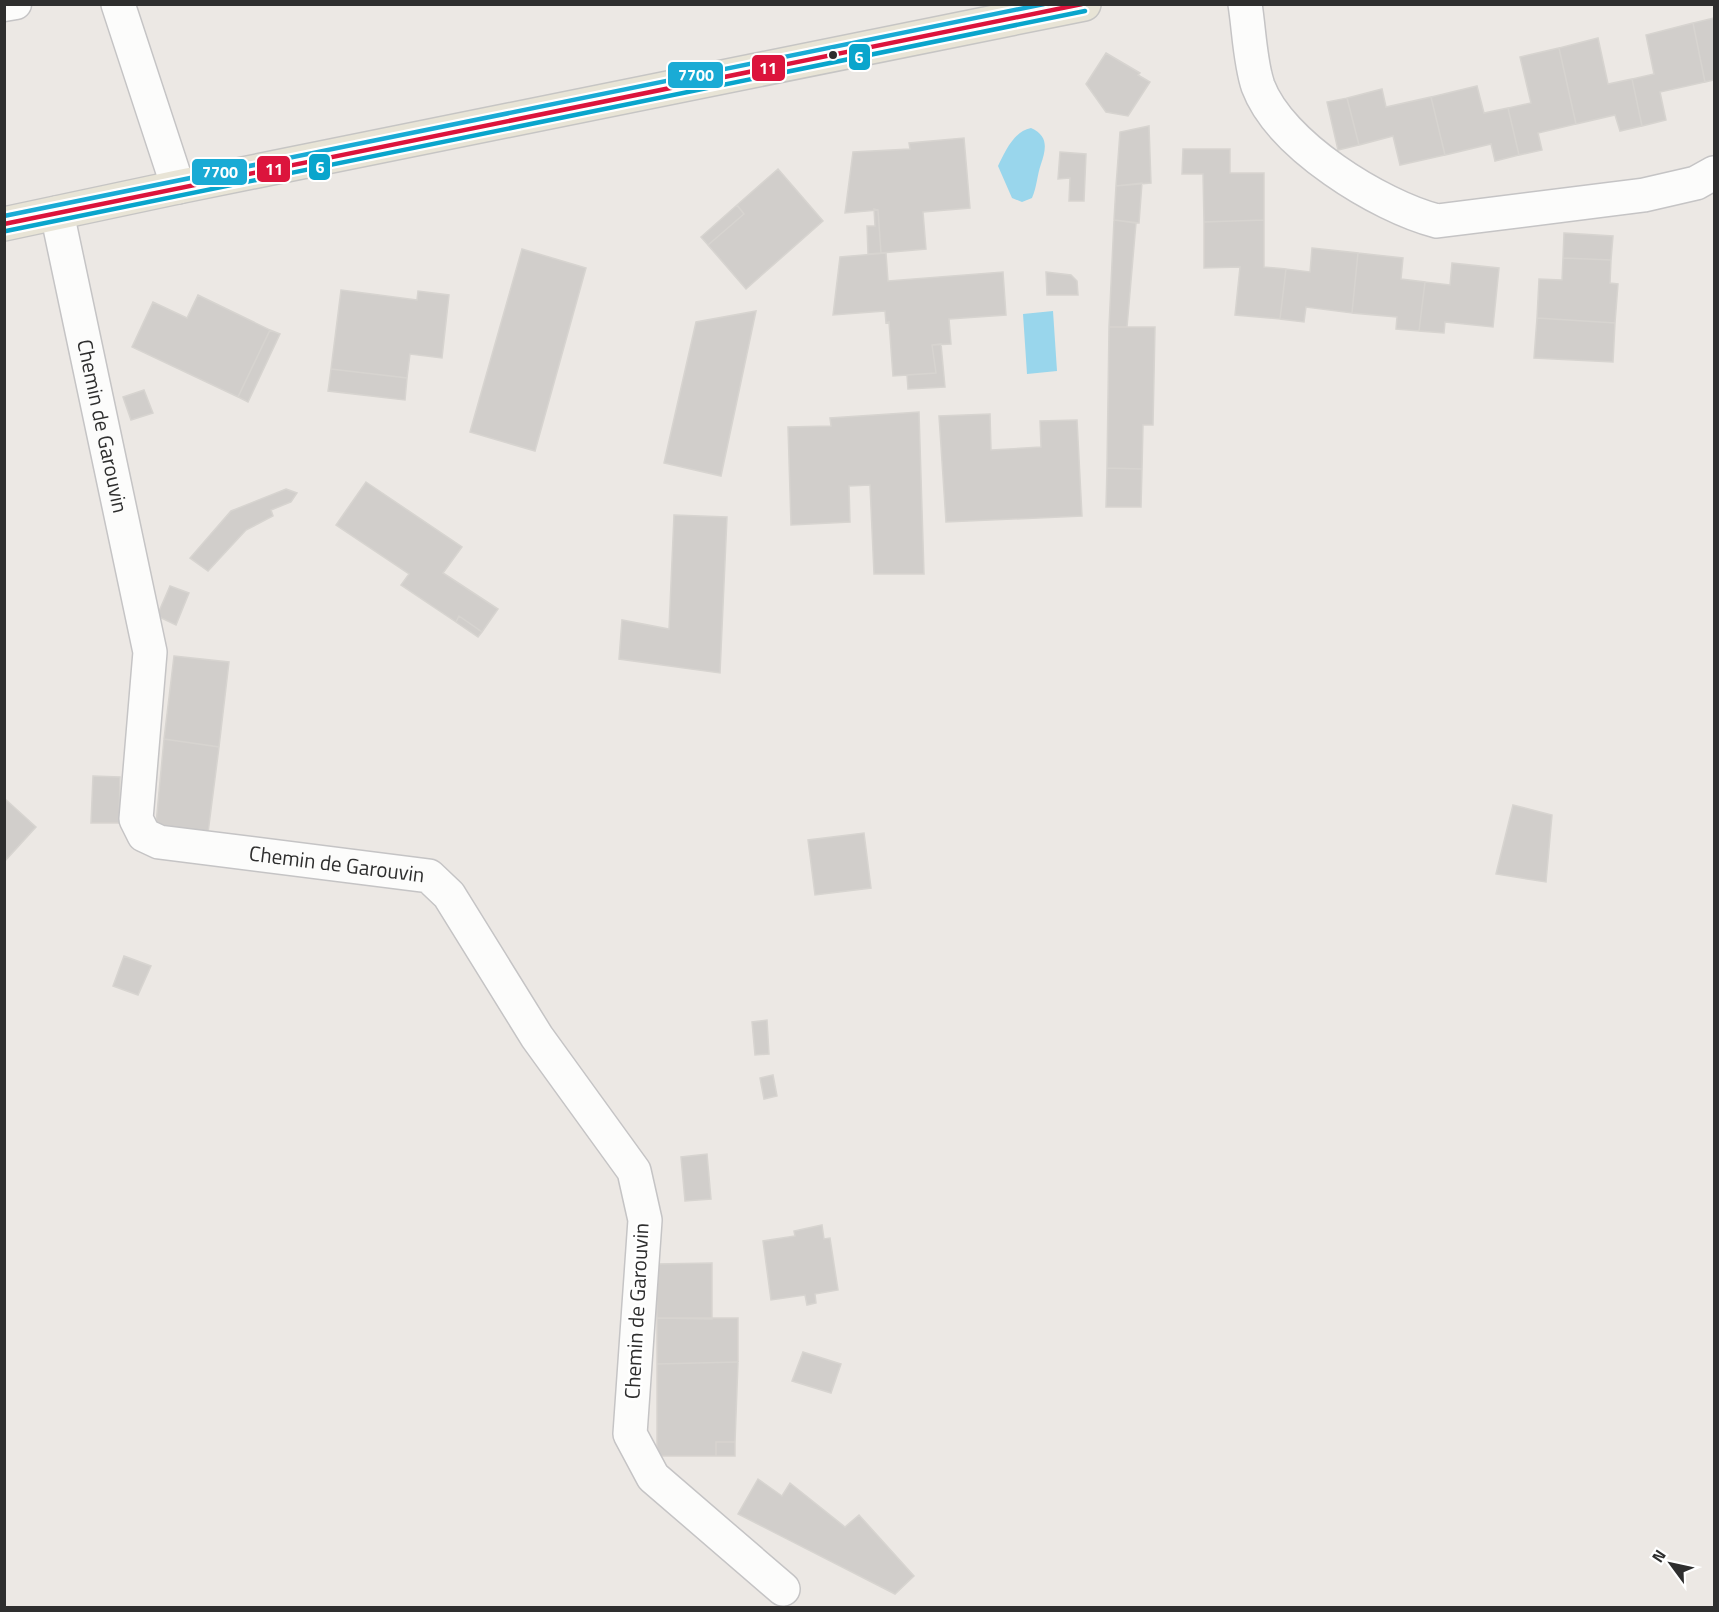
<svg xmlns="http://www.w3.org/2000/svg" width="1719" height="1612" font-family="'Titillium Web',sans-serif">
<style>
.water{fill:#99d6ec}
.building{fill:#d1cecb;stroke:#d7d4d0;stroke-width:1.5}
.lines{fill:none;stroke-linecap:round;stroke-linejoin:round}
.lane-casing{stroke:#c5c4c5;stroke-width:33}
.street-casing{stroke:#c5c4c5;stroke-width:36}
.secondary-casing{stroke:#c5c4c5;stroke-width:36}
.primary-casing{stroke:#c6c5c4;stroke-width:36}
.lane{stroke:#fcfcfb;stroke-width:30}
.street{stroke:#fcfcfb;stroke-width:33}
.secondary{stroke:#fcfcfb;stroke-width:33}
.primary{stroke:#e8e4d6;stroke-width:33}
.bus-1-casing{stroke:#fff;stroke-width:9}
.bus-2-casing{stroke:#fff;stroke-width:9}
.bus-3-casing{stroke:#fff;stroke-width:9}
.bus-1{stroke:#dc143c;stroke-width:4.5}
.bus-2{stroke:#09a5cc;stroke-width:4.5}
.bus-3{stroke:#1aabd5;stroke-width:4.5}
.bus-dot{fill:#2e2e2e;stroke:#fff;stroke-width:2}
.labels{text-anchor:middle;stroke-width:5;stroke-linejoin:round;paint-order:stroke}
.street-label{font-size:21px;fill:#2e2e2e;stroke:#fff}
.line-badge{stroke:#fff;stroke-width:2}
.badge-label{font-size:16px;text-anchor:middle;font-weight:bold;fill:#fff}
</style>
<rect width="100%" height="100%" fill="#ece8e4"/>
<!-- water -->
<path class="water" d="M1031 128C1049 136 1046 149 1041 164 1037 175 1037 187 1032 198L1022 202 1012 198 998 166C1005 152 1014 131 1031 128Z
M1053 311 1057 371 1027 374 1023 314Z"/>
<!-- building -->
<path class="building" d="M1714 18V80L1705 82 1693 23Z
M1693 23 1705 82 1660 92 1666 120 1642 126 1632 79 1654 74 1646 35Z
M1598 38 1608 84 1632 79 1642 126 1620 131 1615 115 1576 124 1559 48Z
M1559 48 1576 124 1538 133 1542 150 1519 155 1508 108 1531 103 1520 57Z
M1106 53 1140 73 1138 75 1150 82 1128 116 1106 112 1086 84Z
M1477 86 1484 113 1508 108 1519 155 1495 161 1491 144 1445 155 1431 97Z
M1382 89 1386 107 1431 97 1445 155 1400 165 1393 136 1359 145 1347 98Z
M1347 98 1359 145 1338 150 1327 102Z
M1149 126 1151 183 1116 186 1120 132Z
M964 138 970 208 923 212 926 249 881 253 878 210 845 213 853 152 910 149 909 143Z
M1183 149H1230V173H1264V220L1204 222 1203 174H1182Z
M1060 152 1086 154 1084 201H1069L1070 178 1058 179Z
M778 169 823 221 746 289 708 245 744 214 737 205Z
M1142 183 1139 223 1114 220 1116 186Z
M737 205 744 214 708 245 701 237Z
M874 209 878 210 881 253 868 254 867 226H875Z
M1114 220 1136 223 1127 327H1109Z
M1264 220V267L1286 269 1280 319 1235 315 1240 267 1204 268V222Z
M1564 233 1613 236 1611 260 1563 258Z
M1312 248 1358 253 1352 313 1306 307 1304 322 1280 319 1286 269 1310 272Z
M522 249 586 268 535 451 470 432Z
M886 253 888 281 1003 272 1006 315 949 319 951 344 932 345 936 373 893 376 889 322 886 323 885 311 833 315 840 257Z
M1358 253 1403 258 1401 279 1425 282 1419 331 1396 329 1397 317 1352 313Z
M1563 258 1611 260 1610 283 1618 284 1615 323 1537 318 1539 279 1562 280Z
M1452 263 1499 268 1493 327 1445 322 1444 333 1419 331 1425 282 1450 285Z
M1046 272 1071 275 1077 281 1078 295H1047Z
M341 290 417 300 418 291 449 295 442 358 410 354 407 378 331 369Z
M198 295 270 330 238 397 132 347 153 302 187 318Z
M756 311 721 476 664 463 696 322Z
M1537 318 1615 323 1613 362 1534 358Z
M1109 327H1155L1153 425H1143L1142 469 1107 468Z
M270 330 280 334 248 402 238 397Z
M941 344 945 387 908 389 907 375 936 373 932 345Z
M331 369 407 378 405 400 328 391Z
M144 390 153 413 131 420 123 397Z
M919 412 924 574H874L870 485 849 486 850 522 791 525 788 427 831 426 830 418Z
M990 414 991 450 1041 447 1040 421 1077 420 1082 516 946 522 939 416Z
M1107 468 1142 469 1141 507H1106Z
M366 482 462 547 443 573 498 609 482 632 459 616 456 622 401 585 409 574 336 525Z
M286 489 297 493 291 502 271 510 273 516 246 530 208 571 190 558 231 511Z
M674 515 727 517 720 673 619 659 622 620 669 629Z
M170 586 189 593 176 625 157 616Z
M459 616 482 632 478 637 456 622Z
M174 656 229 662 219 747 164 739Z
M164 739 219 747 208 833 156 824Z
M93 776 120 777 119 823H91Z
M4 798 36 827 4 862Z
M1513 805 1552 815 1546 882 1496 874Z
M864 833 871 888 815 895 808 840Z
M124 956 151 966 138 995 113 986Z
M767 1020 769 1054 755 1055 752 1022Z
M773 1075 777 1096 764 1099 760 1078Z
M707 1154 711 1199 685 1201 681 1157Z
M822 1225 824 1239 830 1238 838 1290 815 1294 816 1303 807 1305 805 1295 771 1300 763 1241 795 1236 794 1231Z
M712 1263V1319L657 1318 656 1264Z
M657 1318H738V1362L657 1364Z
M803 1352 841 1364 831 1393 792 1381Z
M738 1362 735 1442H716V1456H657V1364Z
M716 1442H735V1456H716Z
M758 1479 782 1496 790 1483 845 1527 859 1515 914 1576 895 1594 738 1514Z"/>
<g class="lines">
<defs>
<path id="lane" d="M4 6 16 4"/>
<g id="street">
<path d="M1245 4C1249 29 1250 63 1258 86 1280 145 1379 206 1437 221L1644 195 1696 183 1714 173"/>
<path id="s1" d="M57 213 150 652 136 819 144 835 159 842 429 876 449 895 537 1037 634 1171 645 1220 630 1434 653 1477 783 1589"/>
</g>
<path id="secondary" d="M118 4 178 187"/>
<path id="primary" d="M4 224 178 187 1084 4"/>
</defs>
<!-- lane casing -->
<use href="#lane" class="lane-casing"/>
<!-- street casing -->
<use href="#street" class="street-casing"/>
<!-- secondary casing -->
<use href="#secondary" class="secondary-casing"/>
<!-- primary casing -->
<use href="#primary" class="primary-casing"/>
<!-- lane -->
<use href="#lane" class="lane"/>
<!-- street -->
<use href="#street" class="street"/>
<!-- secondary -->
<use href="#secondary" class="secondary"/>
<!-- primary -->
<use href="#primary" class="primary"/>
<defs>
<path id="bus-1" d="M4 224 1082 4"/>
<path id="bus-2" d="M6 231 1085 11"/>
<path id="bus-3" d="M4 216 1044 4"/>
</defs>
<!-- bus-1 casing -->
<use href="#bus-1" class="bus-1-casing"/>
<!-- bus-2 casing -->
<use href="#bus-2" class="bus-2-casing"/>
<!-- bus-3 casing -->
<use href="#bus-3" class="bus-3-casing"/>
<!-- bus-1 -->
<use href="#bus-1" class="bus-1"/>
<!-- bus-2 -->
<use href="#bus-2" class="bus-2"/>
<!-- bus-3 -->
<use href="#bus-3" class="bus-3"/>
</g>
<!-- markers -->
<circle class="bus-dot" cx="833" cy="55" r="5"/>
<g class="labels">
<!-- street labels -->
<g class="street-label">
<text dy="7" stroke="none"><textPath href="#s1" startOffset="218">Chemin de Garouvin</textPath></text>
<text dy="7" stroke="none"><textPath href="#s1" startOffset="830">Chemin de Garouvin</textPath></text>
<text transform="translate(637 1311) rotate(-87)" y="7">Chemin de Garouvin</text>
</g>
</g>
<g class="line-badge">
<rect x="848" y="43" width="23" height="28" rx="6" fill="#09a5cc"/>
<rect x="751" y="54" width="35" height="28" rx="6" fill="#dc143c"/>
<rect x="667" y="61" width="57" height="28" rx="6" fill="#1aabd5"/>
<rect x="308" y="153" width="23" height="28" rx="6" fill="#09a5cc"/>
<rect x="256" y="155" width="35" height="28" rx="6" fill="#dc143c"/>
<rect x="191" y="158" width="57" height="28" rx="6" fill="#1aabd5"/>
</g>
<g class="badge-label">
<text x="859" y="63">6</text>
<text x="768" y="74">11</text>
<text x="696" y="81">7700</text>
<text x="320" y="173">6</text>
<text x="274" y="175">11</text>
<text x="220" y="178">7700</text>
</g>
<!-- border -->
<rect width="1719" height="1612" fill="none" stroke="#2e2e2e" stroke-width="12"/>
<!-- north arrow -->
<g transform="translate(1671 1564) rotate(303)" stroke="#ffffff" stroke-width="4.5" paint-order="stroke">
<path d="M0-4.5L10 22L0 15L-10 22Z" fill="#2e2e2e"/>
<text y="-9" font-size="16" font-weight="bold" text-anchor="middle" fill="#2e2e2e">N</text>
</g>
</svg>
